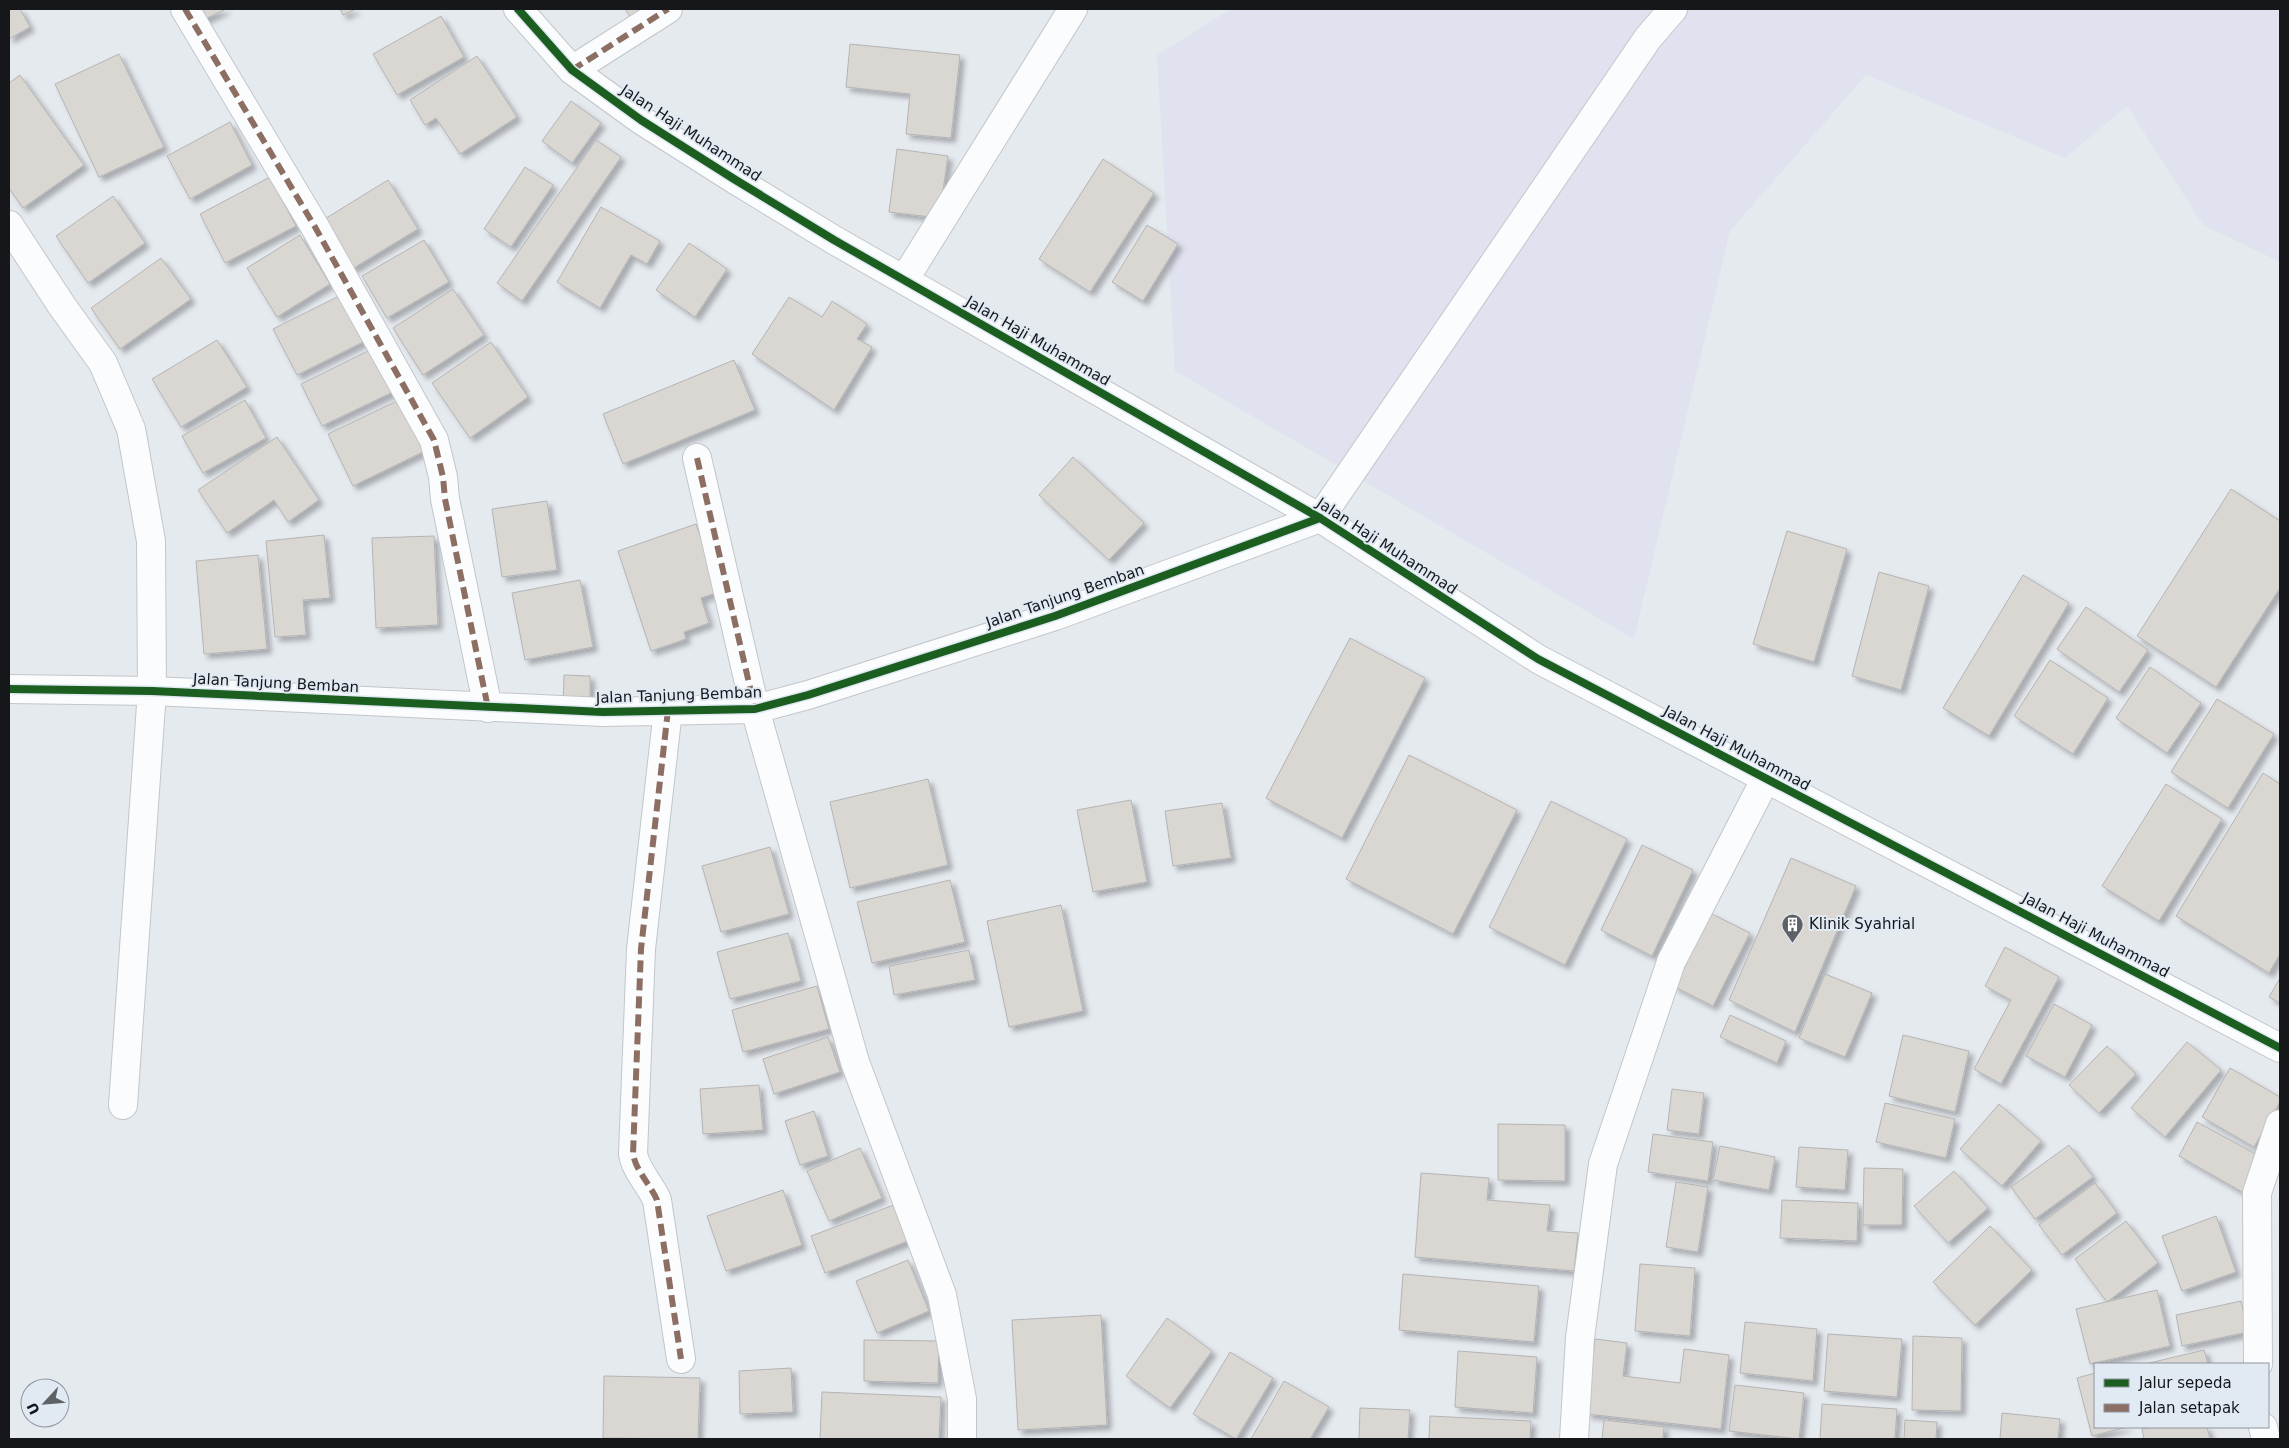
<svg xmlns="http://www.w3.org/2000/svg" width="2289" height="1448" font-family="'DejaVu Sans',sans-serif">
<style>
.commercial{fill:#e1e2f0}
.building{fill:#dad6d2;stroke:#b4b4b5;filter:url(#shadow)}
.lines{fill:none;stroke-linecap:round;stroke-linejoin:round}
.minor-casing{stroke:#c2c6ca;stroke-width:30}
.minor{stroke:#fbfcfd;stroke-width:28}
.quiet{stroke:#8d6e63;stroke-width:6;stroke-dasharray:12 6;stroke-linecap:butt}
.cycleway-casing{stroke:#e1e9f3;stroke-width:11}
.cycleway{stroke:#1b5e20;stroke-width:8}
.labels{text-anchor:middle;stroke-width:4;stroke-linejoin:round;paint-order:stroke}
.street-label{font-size:15px;fill:#15171b;stroke:#e1e9f3}
.poi-label{font-size:15px;fill:#15171b;stroke:#e1e9f3;text-anchor:start}
</style>
<defs>
<filter id="shadow"><feDropShadow dx="4.5" dy="4.5" stdDeviation="2.5" flood-color="#0004"/></filter>
</defs>
<rect width="100%" height="100%" fill="#e5eaef"/>
<!-- commercial -->
<path class="commercial" d="M1231 9H2280V262L2203 225 2127 106 2065 158 1866 75 1730 231 1634 639 1175 371 1157 55Z"/>
<!-- building -->
<path class="building" d="M9 9H20L30 27 9 39Z
M190 9H226L197 23Z
M340 9H356L343 15Z
M625 9H652L633 21Z
M441 16 464 57 397 95 373 54Z
M850 44 960 55 951 138 906 134 910 94 846 87Z
M119 54 164 147 99 177 55 84Z
M477 56 517 117 460 154 436 118 425 125 410 100Z
M20 75 84 165 23 208 9 188V83Z
M571 101 601 123 572 163 542 141Z
M230 122 252 165 190 199 167 156Z
M596 140 621 157 522 301 497 283Z
M897 149 948 156 939 218 889 212Z
M1103 159 1154 193 1090 292 1039 259Z
M525 167 553 185 511 247 484 229Z
M270 177 296 226 225 263 200 214Z
M388 180 418 229 352 269 323 220Z
M113 196 145 243 88 283 56 236Z
M601 207 660 241 647 264 631 255 600 308 557 282Z
M1147 225 1178 244 1143 301 1112 282Z
M300 235 330 284 277 317 247 268Z
M424 240 449 282 387 318 362 276Z
M689 243 727 269 695 317 656 290Z
M161 258 191 299 120 349 91 308Z
M453 289 484 335 423 375 393 328Z
M343 294 367 340 297 375 273 329Z
M789 297 822 317 832 301 867 324 857 339 872 347 834 410 752 354Z
M217 340 247 387 181 427 152 379Z
M491 342 528 397 470 438 432 383Z
M376 347 397 390 322 426 301 384Z
M734 360 755 410 623 464 603 414Z
M401 399 427 450 353 486 328 434Z
M245 400 266 438 203 473 182 436Z
M277 437 319 500 288 522 274 500 227 533 198 490Z
M1073 457 1144 523 1109 560 1039 495Z
M2231 489 2280 521V588L2216 687 2137 636Z
M547 501 557 570 502 577 492 509Z
M696 524 719 592 701 598 709 623 684 632 686 639 651 651 618 551Z
M1787 531 1847 549 1814 662 1753 644Z
M324 535 330 598 303 600 306 635 275 637 266 541Z
M434 536 438 625 376 628 372 538Z
M258 555 267 649 204 654 196 561Z
M1879 572 1929 586 1901 690 1852 676Z
M2023 575 2069 603 1989 736 1943 708Z
M580 580 593 647 525 660 512 593Z
M2086 607 2148 650 2119 692 2057 649Z
M1350 638 1425 678 1342 838 1266 798Z
M2050 660 2108 698 2073 754 2014 716Z
M2150 667 2201 703 2167 753 2116 718Z
M564 675 590 676V709H563Z
M2217 699 2274 734 2228 808 2171 772Z
M1409 755 1517 810 1453 934 1346 879Z
M2263 773 2280 784V954L2269 973 2176 916Z
M928 779 948 865 850 888 830 802Z
M2166 784 2222 819 2159 921 2102 886Z
M1131 800 1147 882 1093 892 1077 810Z
M1551 801 1627 839 1565 965 1489 927Z
M1222 803 1231 858 1173 866 1165 811Z
M1642 845 1693 870 1652 956 1601 930Z
M770 847 789 914 721 932 702 866Z
M1791 858 1856 886 1795 1032 1729 1000Z
M950 880 965 942 872 963 857 902Z
M1061 905 1083 1011 1009 1027 987 921Z
M1710 913 1750 933 1713 1006 1673 986Z
M788 933 801 981 730 999 717 952Z
M2005 947 2059 977 2001 1084 1974 1069 2011 1000 1985 986Z
M969 950 975 980 894 995 889 966Z
M1825 974 1872 993 1845 1057 1799 1038Z
M2280 978V1003L2269 997Z
M817 986 829 1029 743 1052 732 1010Z
M2054 1004 2092 1025 2065 1077 2026 1056Z
M1730 1015 1786 1041 1777 1063 1720 1037Z
M1903 1035 1969 1051 1955 1112 1889 1096Z
M828 1037 840 1072 774 1094 763 1059Z
M2187 1042 2221 1070 2165 1137 2131 1108Z
M2107 1046 2136 1074 2099 1113 2069 1085Z
M2230 1068 2280 1097V1102L2254 1147 2202 1117Z
M759 1085 763 1130 703 1134 700 1089Z
M1672 1089 1704 1093 1699 1134 1667 1130Z
M1885 1103 1955 1119 1946 1158 1876 1142Z
M1999 1104 2041 1141 2002 1186 1960 1149Z
M814 1111 828 1156 800 1165 785 1121Z
M2197 1122 2263 1158 2244 1193 2179 1156Z
M1498 1124 1565 1125V1181L1498 1180Z
M1653 1134 1713 1142 1708 1181 1648 1172Z
M2069 1145 2093 1177 2035 1219 2011 1187Z
M1720 1146 1775 1157 1769 1190 1713 1180Z
M1799 1147 1848 1150 1845 1190 1796 1187Z
M860 1148 882 1198 829 1221 807 1171Z
M1864 1168 1903 1169 1902 1225H1863Z
M1954 1171 1988 1208 1948 1243 1914 1206Z
M1421 1173 1489 1178 1487 1200 1550 1205 1547 1231 1578 1233 1574 1271 1415 1257Z
M1676 1182 1708 1187 1698 1252 1666 1247Z
M2095 1183 2117 1213 2062 1255 2039 1225Z
M783 1190 802 1245 726 1271 707 1216Z
M1782 1200 1858 1203 1857 1241 1780 1238Z
M899 1203 913 1239 825 1273 811 1236Z
M2216 1216 2236 1272 2182 1291 2162 1236Z
M2126 1221 2158 1263 2107 1302 2075 1259Z
M1990 1226 2032 1270 1975 1325 1933 1282Z
M908 1260 929 1311 877 1333 856 1281Z
M1640 1264 1695 1268 1690 1336 1635 1331Z
M1403 1274 1539 1286 1534 1342 1399 1330Z
M2157 1290 2170 1346 2090 1364 2076 1309Z
M2241 1301 2248 1332 2182 1346 2176 1315Z
M1101 1315 1107 1425 1018 1430 1012 1320Z
M1167 1318 1212 1351 1170 1408 1126 1376Z
M1745 1322 1817 1329 1813 1381 1740 1373Z
M1828 1334 1902 1339 1897 1397 1824 1391Z
M1913 1336 1962 1338 1961 1411 1912 1410Z
M1595 1339 1627 1343 1623 1376 1680 1383 1684 1349 1729 1355 1721 1429 1587 1414Z
M864 1340 939 1341 938 1383 864 1381Z
M2204 1350 2208 1364H2145Z
M1458 1351 1537 1357 1533 1413 1455 1407Z
M1230 1352 1273 1378 1236 1439 1193 1414Z
M791 1368 793 1412 740 1414 739 1371Z
M2095 1373V1427H2127L2092 1436 2077 1378Z
M604 1376 700 1378 698 1439 603 1438Z
M1284 1381 1329 1407 1310 1439H1251Z
M1735 1385 1804 1393 1799 1439 1729 1431Z
M822 1392 941 1397 939 1439H820Z
M1822 1404 1897 1409 1895 1439H1820Z
M1360 1408 1410 1410 1408 1439H1359Z
M2002 1413 2060 1419 2058 1439H2000Z
M1430 1416 1531 1421 1530 1439H1429Z
M1604 1420 1664 1427 1663 1439H1602Z
M1905 1420 1937 1422 1936 1439H1904Z
M2152 1427H2207L2210 1439H2144L2142 1429Z"/>
<g class="lines">
<defs>
<path id="minor" d="M185 9 315 227 434 440 443 477 445 499 488 708
M518 9 572 70 641 120 734 179 834 240 1320 518 1538 659 2280 1048
M572 70 668 9
M9 225 62 306 103 363 131 429 151 541 152 691 123 1105
M904 280 1073 9
M697 458 755 709 855 1062 942 1295 962 1399V1439
M9 689 152 691 603 712 755 709 808 695 1055 616 1320 518 1648 38 1673 9
M668 710 641 949 633 1154C636 1171 650 1184 657 1200L681 1359
M2258 1364 2257 1193 2280 1124
M2263 1427 2266 1439
M1574 1439 1580 1338 1603 1164 1671 962 1766 778"/>
</defs>
<!-- minor casing -->
<use href="#minor" class="minor-casing"/>
<!-- minor -->
<use href="#minor" class="minor"/>
<!-- quiet -->
<path class="quiet" d="M185 9 315 227 434 440 443 477 445 499 488 708
M572 70 668 9
M697 458 755 709
M668 710 641 949 633 1154C636 1171 650 1184 657 1200L681 1359"/>
<defs>
<path id="cycleway" d="M518 9 572 70 641 120 734 179 834 240 1320 518 1538 659 2280 1048
M9 689 152 691 603 712 755 709 808 695 1055 616 1320 518"/>
</defs>
<!-- cycleway casing -->
<use href="#cycleway" class="cycleway-casing"/>
<!-- cycleway -->
<use href="#cycleway" class="cycleway"/>
</g>
<!-- icons -->
<defs>
<symbol id="building-pin" viewBox="-11 -11 22 30"><path d="M0 17L-7.5 6A9.5 9.5 0 1 1 7.5 6Z" fill="#5e6165" stroke="#e1e9f3"/><path d="M-4-6H4V6H1V3H-1V6H-4ZM-2.5-4.3h1.7v1.8h-1.7ZM.8-4.3h1.7v1.8H.8ZM-2.5-1h1.7V.8h-1.7ZM.8-1h1.7V.8H.8Z" fill="#fff"/></symbol>
</defs>
<g fill-rule="evenodd">
<use href="#building-pin" x="1780" y="912" width="25" height="34"/>
</g>
<g class="labels">
<!-- street labels -->
<g class="street-label">
<text transform="translate(691 133) rotate(33)" y="5">Jalan Haji Muhammad</text>
<text transform="translate(1038 341) rotate(30)" y="5">Jalan Haji Muhammad</text>
<text transform="translate(1387 546) rotate(33)" y="5">Jalan Haji Muhammad</text>
<text transform="translate(1065 596) rotate(-19)" y="5">Jalan Tanjung Bemban</text>
<text transform="translate(276 683) rotate(3)" y="5">Jalan Tanjung Bemban</text>
<text transform="translate(679 695) rotate(-2)" y="5">Jalan Tanjung Bemban</text>
<text transform="translate(1737 748) rotate(28)" y="5">Jalan Haji Muhammad</text>
<text transform="translate(2096 935) rotate(28)" y="5">Jalan Haji Muhammad</text>
</g>
<!-- poi labels -->
<g class="poi-label">
<text x="1809" y="929">Klinik Syahrial</text>
</g>
</g>
<!-- border -->
<rect width="2289" height="1448" fill="none" stroke="#15171b" stroke-width="20"/>
<!-- legend -->
<rect x="2094" y="1363" width="175" height="65" fill="#e1e9f3" stroke="#8f959d"/>
<rect x="2104" y="1379" width="25" height="8" fill="#1b5e20" stroke="#8f959d"/>
<text x="2139" y="1388" font-size="15" fill="#15171b">Jalur sepeda</text>
<rect x="2104" y="1404" width="25" height="8" fill="#8d6e63" stroke="#8f959d"/>
<text x="2139" y="1413" font-size="15" fill="#15171b">Jalan setapak</text>
<!-- north arrow -->
<g transform="translate(45 1403) rotate(244)"><circle r="24" fill="#e1e9f3" stroke="#8f959d"/>
<path d="M0-4L9 19L0 12L-9 19Z" fill="#5e6165"/>
<text y="-8" font-size="14" font-weight="bold" text-anchor="middle" fill="#15171b">U</text>
</g>
</svg>
